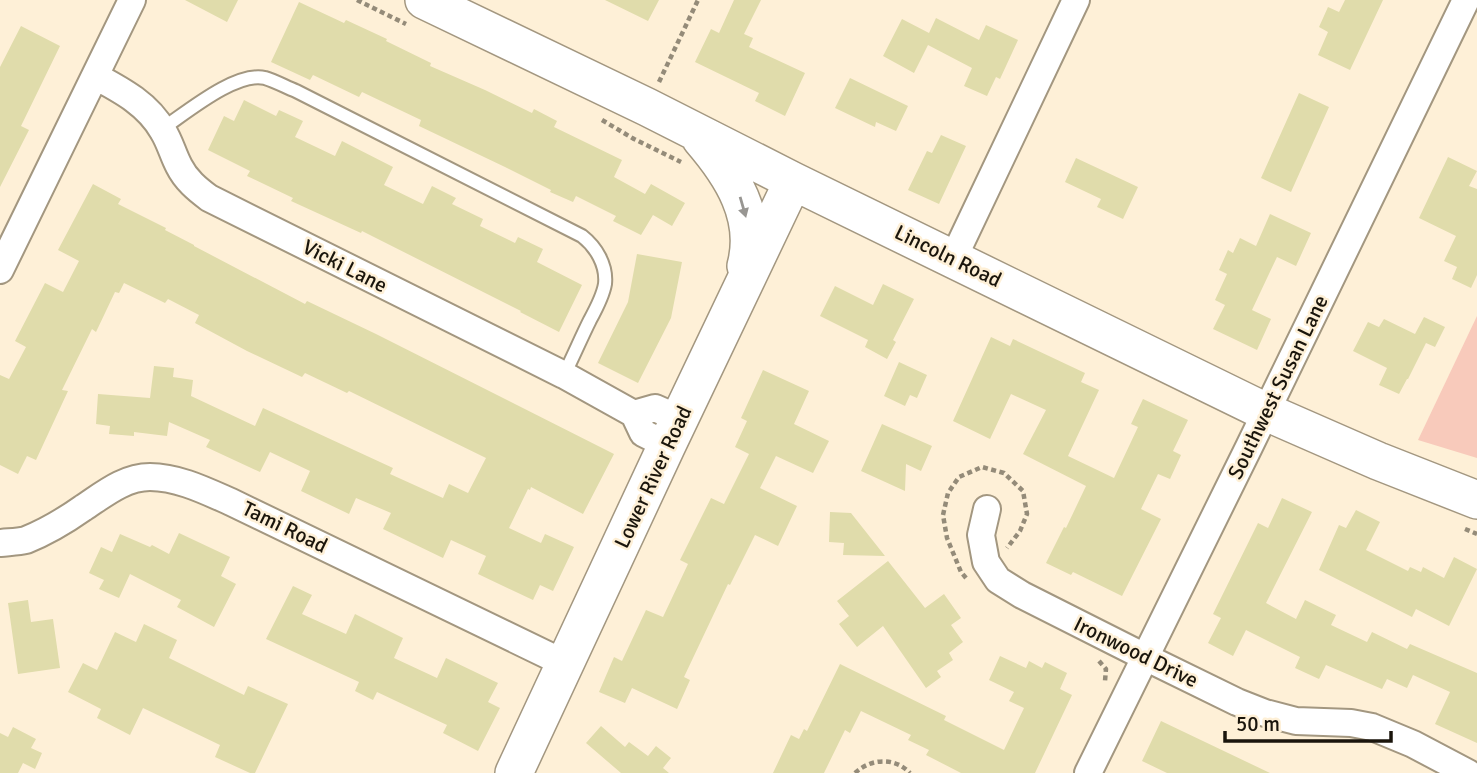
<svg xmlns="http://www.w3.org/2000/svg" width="1477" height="773" font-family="Signika,sans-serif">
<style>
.green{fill:#f8cabb}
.building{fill:#e0dcab}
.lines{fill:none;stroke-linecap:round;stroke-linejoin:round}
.lane-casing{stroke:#a39780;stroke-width:16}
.street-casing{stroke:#a39780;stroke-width:30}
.secondary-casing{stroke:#a39780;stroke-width:40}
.path{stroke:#948b79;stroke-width:4.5;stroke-dasharray:5 3.5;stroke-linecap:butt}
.lane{stroke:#fff;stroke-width:12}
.street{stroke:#fff;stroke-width:26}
.secondary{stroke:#fff;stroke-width:37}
.oneway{fill:#989692}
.labels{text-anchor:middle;stroke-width:5;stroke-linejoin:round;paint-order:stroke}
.street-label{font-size:21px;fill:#1a150c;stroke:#fef0d7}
</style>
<rect width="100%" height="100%" fill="#fef0d7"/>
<!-- green -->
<path class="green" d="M1477 316V458L1418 440Z"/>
<!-- building -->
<path class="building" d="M185 0H238L227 22Z
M605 0H659L648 21Z
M734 0H761L744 34 753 38 749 47 805 73 785 116 755 101 759 93 695 62 711 29 719 33Z
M1345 0H1383L1350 70 1318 55 1328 32 1319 27 1328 7 1339 12Z
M299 2 344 23 346 20 387 39 386 41 431 63 430 66 485 90 532 113 534 109 557 121 554 127 622 160 614 177 645 194 651 184 685 203 672 226 653 215 641 235 613 221 616 216 576 196 573 202 550 192 551 190 505 167 419 126 421 120 362 92 359 97 313 75 310 80 271 62Z
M936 18 979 40 986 25 1018 40 1000 79 996 77 987 96 964 86 972 68 928 45 914 73 883 56 902 19 929 33Z
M21 26 60 46 21 126 29 130 0 187V67Z
M850 78 908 106 896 131 876 122 875 127 835 108Z
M1299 93 1329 107 1291 192 1261 178Z
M244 100 276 116 279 110 303 121 295 137 335 156 342 141 393 167 384 185 423 204 432 186 456 198 452 204 483 219 480 226 515 243 518 237 543 249 537 262 582 285 559 332 520 312 521 311 362 231 361 233 291 201 293 198 247 176 250 171 208 150 224 116 234 121Z
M941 135 966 146 939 204 908 190 927 151 932 153Z
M1448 157 1477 171 1469 186 1477 189V275L1471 288 1452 279 1457 267 1444 261 1456 236 1419 218Z
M1076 158 1138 187 1123 219 1097 207 1101 199 1065 182Z
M93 184 121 199 118 204 166 228 165 230 194 245V246L305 304 307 301 376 334 614 454 583 514 531 487 530 490 528 489 509 528 541 543 545 534 574 547 553 591 540 585 533 600 478 574 486 556 451 540 443 558 383 529 391 513 356 498 349 514 301 491 310 471 270 452 260 472 206 447 210 440 169 422 167 436 134 432V436L109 434 110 426 96 424 98 394 150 398 154 366 174 368 173 377 193 380 191 396 255 426 263 408 393 468 390 474 443 498 449 484 468 493 486 458 349 391 347 393 305 373 302 377 247 351 195 323 199 315 168 299 165 303 124 283 119 293 115 292 96 332 92 329 62 390 68 391 36 460 27 456 18 474 0 465V375L9 379 26 347 15 341 45 283 63 292 79 261 58 250Z
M1270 214 1311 233 1296 266 1277 257 1252 310 1271 319 1257 350 1213 329 1225 305 1215 300 1227 274 1219 270 1228 250 1233 253 1240 238 1256 246Z
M637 254 682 262 671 318 638 383 598 363 628 302Z
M883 284 914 299 893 340 896 342 887 359 865 347 868 340 820 316 835 286 873 305Z
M1424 317 1445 327 1435 347 1426 343 1408 379H1407L1399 394 1379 385 1387 368 1353 351 1368 322 1379 327 1384 319 1415 334Z
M991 337 1010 346 1013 339 1085 373 1081 382 1099 390 1068 456 1114 478 1138 427 1131 424 1143 399 1188 420 1173 451 1181 455 1170 479 1158 474 1141 509 1161 519 1122 596 1073 572 1071 575 1046 563 1064 527 1066 528 1086 486 1023 454 1046 410 1011 394 990 439 953 421Z
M899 362 927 375 917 398 910 395 905 406 884 396Z
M763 370 809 391 794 424 829 441 813 473 776 456 760 488 797 506 778 546 755 535 730 585 728 584 684 677 690 680 677 709 632 688 625 703 599 692 614 657 622 661 646 610 663 617 688 564 680 560 711 498 724 504 749 454 735 447 747 421 741 418Z
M882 424 932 446 921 471 906 464 905 491 861 471Z
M1282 498 1312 512 1266 603 1296 619 1305 600 1336 615 1331 625 1367 642 1372 632 1407 649 1410 644 1477 673V743L1435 724 1450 692 1413 675 1407 688 1387 679 1382 689 1326 665 1319 679 1295 668 1300 657 1246 630 1233 656 1208 643 1221 618 1213 614 1258 523 1268 528Z
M1356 510 1380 522 1366 550 1408 571 1410 567 1421 572 1423 567 1444 578 1454 557 1477 569 1449 626 1416 609 1412 617 1319 570 1339 525 1346 528Z
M830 512 851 513 885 556 843 555 844 543 829 542Z
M179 533 230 557 221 576 236 584 214 627 177 607 181 600 130 574 119 598 99 589 104 580 89 573 101 547 112 552 120 534 150 547 152 545 169 554Z
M888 561 925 608 944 594 961 618 951 625 963 642 949 653 953 660 937 671 941 677 926 688 883 626 857 647 839 624 849 616 837 601Z
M293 586 312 595 302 614 346 634 355 614 403 638 394 658 437 678 446 658 498 683 488 702 500 708 478 751 443 733 447 725 377 692 373 700 355 691 359 682 266 639Z
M28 600 31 622 53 619 60 668 18 674 8 603Z
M144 624 177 640 169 658 244 695 248 686 288 704 255 773H250L215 757 220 745 143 708 130 735 97 718 101 709 68 692 83 663 97 670 115 632 136 642Z
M1000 656 1026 668 1029 661 1042 668 1045 662 1067 673 1060 689 1072 695 1035 773H961L926 755 929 750 908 740 911 735 861 711 850 733 845 730 824 773H773L791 735 799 739 804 729 807 731 840 664 946 716 944 720 1004 750 1024 708 1009 701 1014 692 989 680Z
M1161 721 1270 773H1167L1142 761Z
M601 726 625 747 629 742 648 756 656 746 671 758 663 768 669 773H621L586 743Z
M13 727 36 739 31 748 42 753 35 769 23 763 18 773H0V733L8 737Z"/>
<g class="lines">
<defs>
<path id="lane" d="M162 129C186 113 236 71 265 78 275 81 286 87 296 91L582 236C596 247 607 265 605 284 603 296 596 309 590 320 581 338 573 357 564 375"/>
<path id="street" d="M95 76C121 90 148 104 163 131 170 142 173 155 179 166 186 180 197 189 209 198L564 375 634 414 643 433 667 445
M953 259 1076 0
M0 270 132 0
M634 414 655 408 680 419
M987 509 981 535 986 562 998 580 1022 595 1145 657 1237 702 1265 713 1296 721 1351 723 1372 727 1413 744 1468 773
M0 543C9 542 18 542 26 540 46 532 66 520 83 508 103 495 124 477 150 477 178 477 206 491 231 502L566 664
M1088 773 1249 447 1466 0"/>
<path id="secondary" d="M424 0 647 107 793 181 1266 412 1378 461 1477 500
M701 139C732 175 759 217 746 266
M514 773 667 445 793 181"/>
</defs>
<!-- lane casing -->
<use href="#lane" class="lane-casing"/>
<!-- street casing -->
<use href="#street" class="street-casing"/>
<!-- secondary casing -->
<use href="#secondary" class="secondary-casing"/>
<!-- path -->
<path class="path" d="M357 0 406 24
M659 82 698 0
M602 120 634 139 681 162
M1465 529 1477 534
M966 578 961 572 947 538 943 515 948 493 959 477 982 467 1004 473 1023 491 1027 514 1020 531 1007 548
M1099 661 1106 669 1105 681
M855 773C871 758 895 757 910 773"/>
<!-- lane -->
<use href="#lane" class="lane"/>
<!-- street -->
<use href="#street" class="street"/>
<!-- secondary -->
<use href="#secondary" class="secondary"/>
</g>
<!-- one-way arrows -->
<defs><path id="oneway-solid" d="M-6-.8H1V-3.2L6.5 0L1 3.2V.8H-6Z" transform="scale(1.75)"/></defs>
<use class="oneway" href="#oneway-solid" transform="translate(743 207) rotate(74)"/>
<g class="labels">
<!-- street labels -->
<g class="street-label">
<text transform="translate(948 256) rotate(26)" y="7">Lincoln Road</text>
<text transform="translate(345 266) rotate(27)" y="7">Vicki Lane</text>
<text transform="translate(1278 387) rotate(-64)" y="7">Southwest Susan Lane</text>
<text transform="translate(653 477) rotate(-65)" y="7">Lower River Road</text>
<text transform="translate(285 527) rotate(26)" y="7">Tami Road</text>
<text transform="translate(1136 652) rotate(26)" y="7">Ironwood Drive</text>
</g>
</g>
<!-- scale -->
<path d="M1225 731v10h166v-10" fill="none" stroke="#1a150c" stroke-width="3.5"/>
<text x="1236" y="731" font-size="21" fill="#1a150c" stroke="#fef0d7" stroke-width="5" paint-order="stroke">50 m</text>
</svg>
